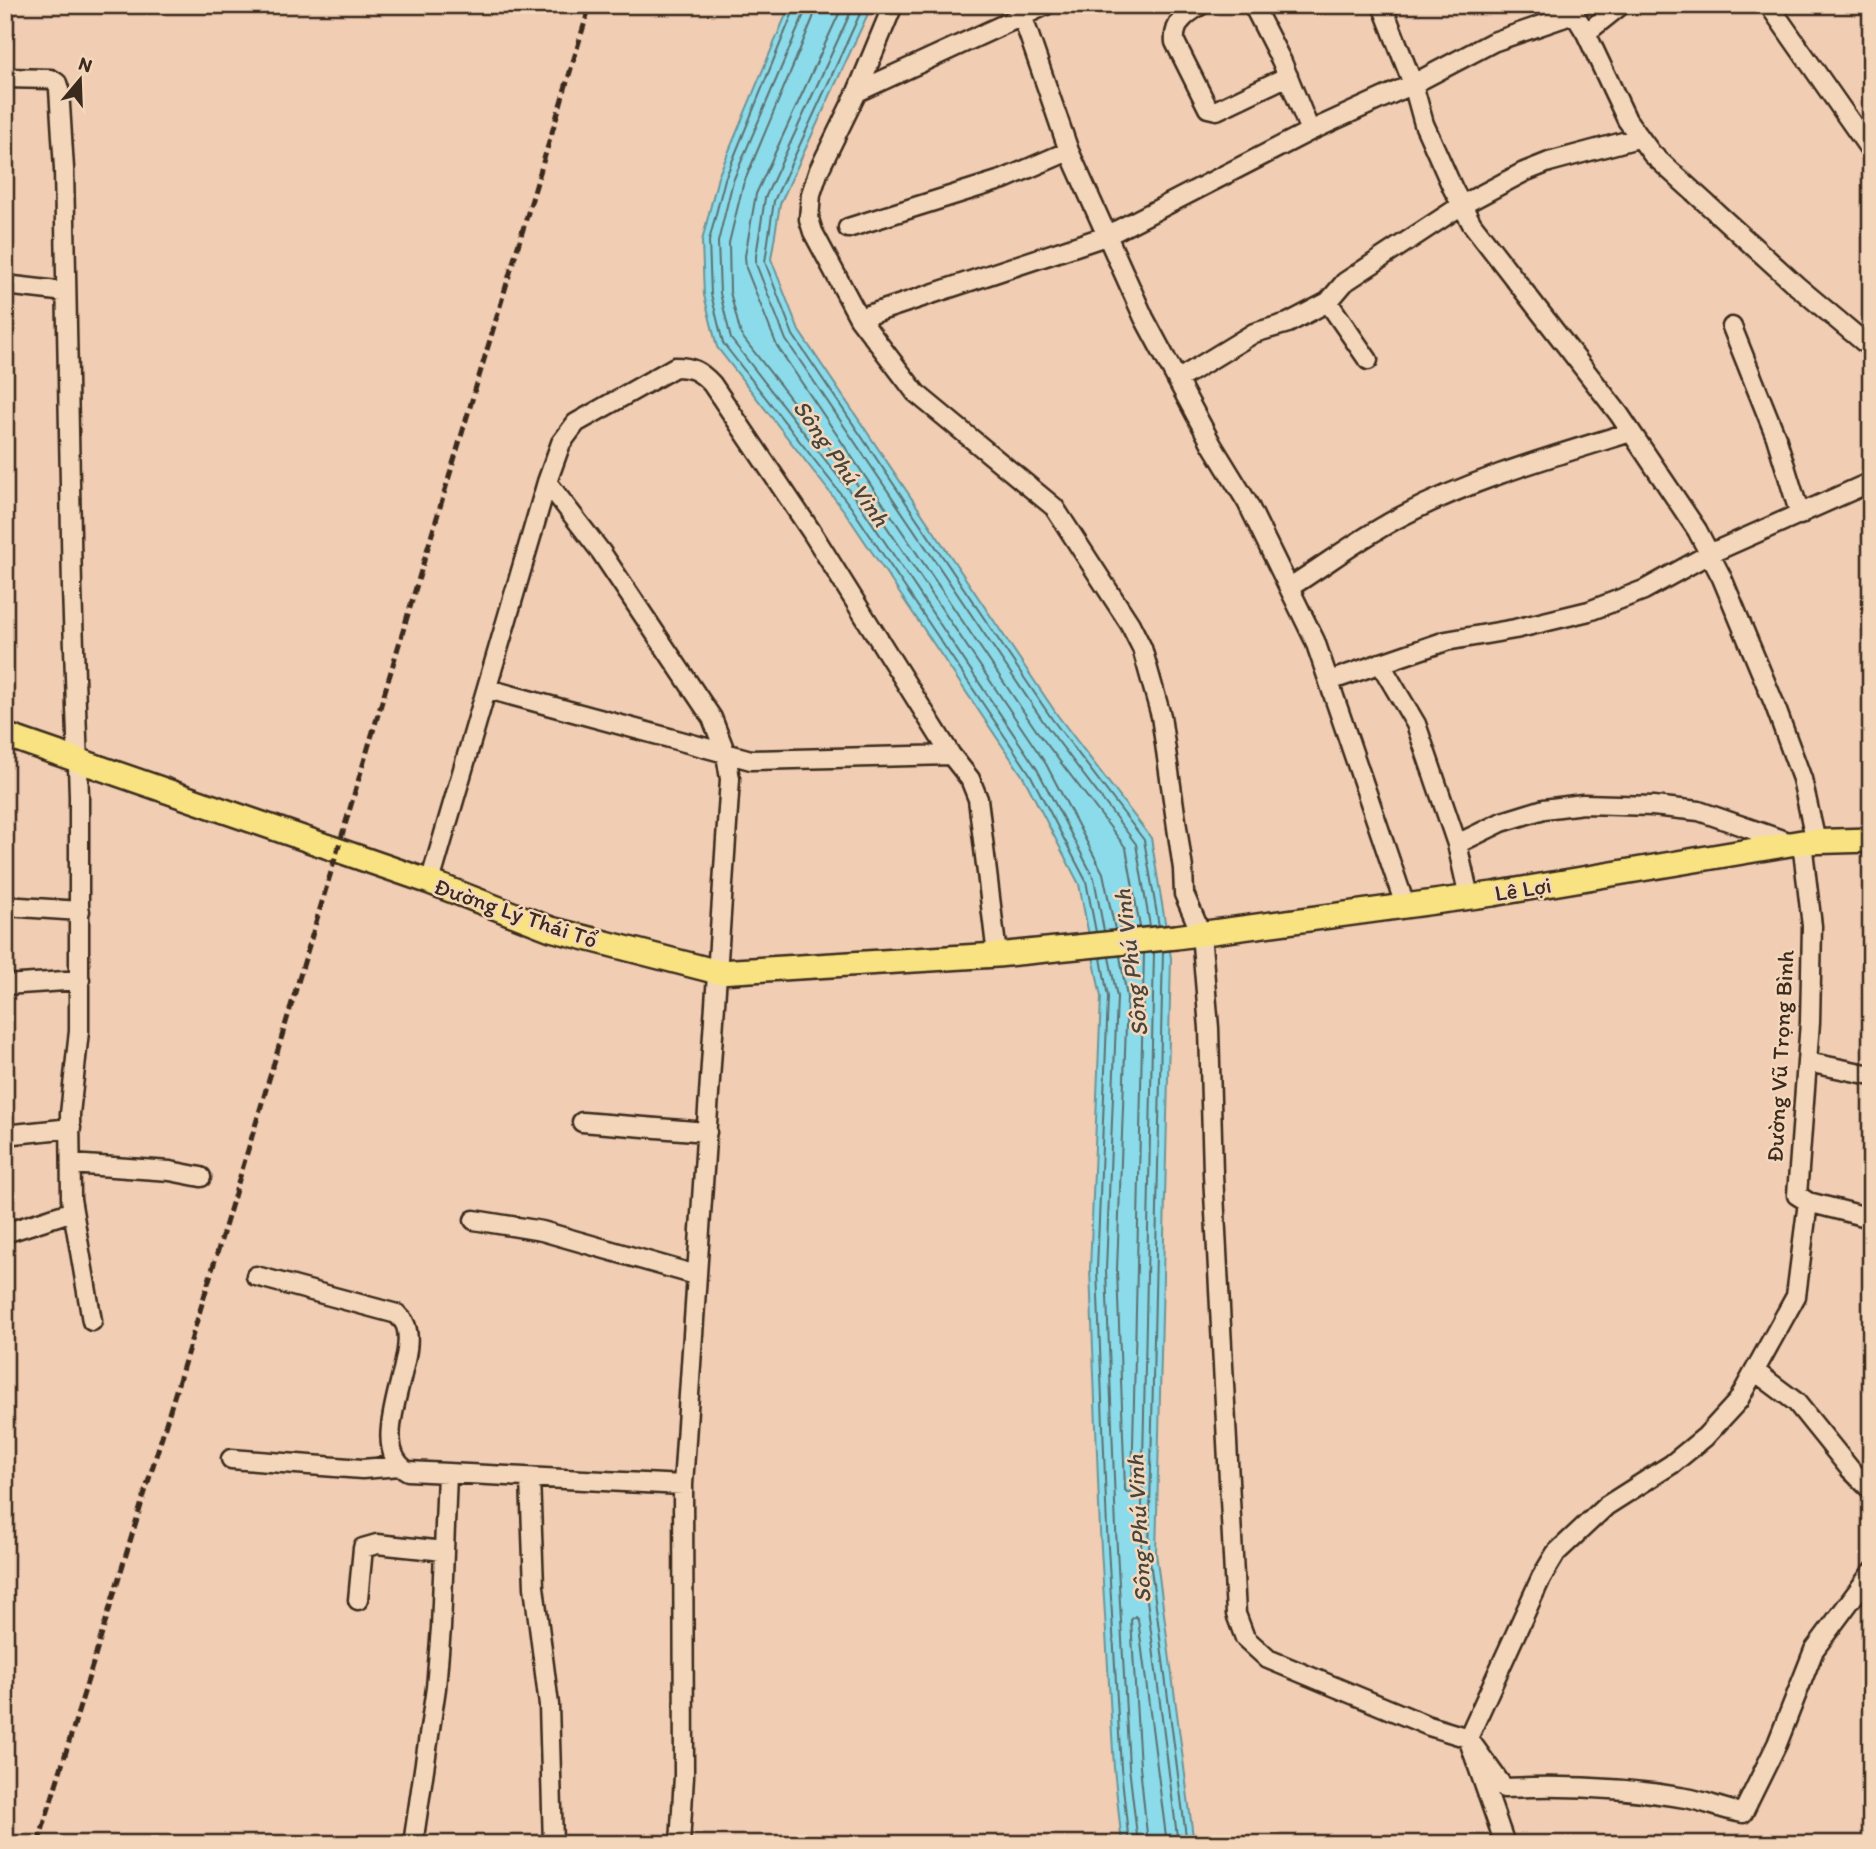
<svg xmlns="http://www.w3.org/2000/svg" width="1876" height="1849" font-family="Itim,sans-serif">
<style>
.water{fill:#8cdbea;stroke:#6c9498;stroke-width:2}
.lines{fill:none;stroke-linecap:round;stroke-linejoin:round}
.shore{stroke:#5b7170;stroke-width:2}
.minor-casing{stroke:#3b2a1e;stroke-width:23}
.major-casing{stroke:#3b2a1e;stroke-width:28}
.minor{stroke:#f4d7ba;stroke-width:18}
.major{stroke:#f8e281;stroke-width:23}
.rail{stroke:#3b2a1e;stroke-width:5;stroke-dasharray:10 5;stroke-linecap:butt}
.labels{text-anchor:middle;stroke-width:5;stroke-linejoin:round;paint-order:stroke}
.street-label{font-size:23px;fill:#3b2a1e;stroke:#f4d7ba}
.water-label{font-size:24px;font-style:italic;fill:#47453d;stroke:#f4d7ba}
</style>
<rect width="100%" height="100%" fill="#f0cdb3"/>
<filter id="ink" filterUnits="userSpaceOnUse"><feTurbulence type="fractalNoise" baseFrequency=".0143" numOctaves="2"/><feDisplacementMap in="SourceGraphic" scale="14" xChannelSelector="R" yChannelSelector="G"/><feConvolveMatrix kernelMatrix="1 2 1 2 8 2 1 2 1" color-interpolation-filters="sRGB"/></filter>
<g filter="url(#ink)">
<!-- water -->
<path class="water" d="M790 5H872L780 204 771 259 799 331 1058 716 1151 838 1171 958 1156 1553 1194 1844H1122L1114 1768 1100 1531 1090 1270 1101 997 1079 884 1024 778 845 512 717 347 704 295 702 241 718 177Z"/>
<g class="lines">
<!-- shore -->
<path class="shore" d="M796 5 725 179 709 241 711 294 723 343 851 507 1030 774 1086 881 1096 932
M805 5 804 14 733 181 718 242 720 293 731 339 858 502 1037 769 1094 878 1104 931
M816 5 813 18 743 185 729 243 730 292 741 335 866 496 1046 764 1103 873 1115 930
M843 5 756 194 745 256 746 268 777 346 1036 730 1126 848 1140 927
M854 5 765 198 756 256V264L786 340 1045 724 1136 844 1150 926
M864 5 774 201 765 262 793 335 1052 719 1144 840 1159 926
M1163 951 1149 1553 1187 1844
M1154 952 1141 1553 1178 1844
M1120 956 1127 998 1117 1270 1125 1490 1128 1493 1132 1490 1144 953
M1109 957 1117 997 1106 1270 1116 1530 1129 1767 1138 1844
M1101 958 1108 997 1097 1270 1107 1530 1121 1768 1129 1844
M1148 1844 1140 1766 1131 1620 1135 1616 1138 1619 1167 1844"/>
<defs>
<path id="minor" d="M893 5 857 92 819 170 811 194 809 219 813 232 859 318 916 393 1054 507 1130 624 1142 648 1161 716 1183 869 1184 894 1201 933 1209 1028 1213 1174 1236 1614 1245 1638 1268 1659 1429 1726 1468 1738 1504 1788C1564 1785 1626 1788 1686 1798 1705 1801 1723 1810 1743 1813L1777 1744 1814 1650 1871 1573
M1201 5C1186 14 1173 23 1175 42L1208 108 1217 110 1288 76
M1253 5 1282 62 1310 131
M1382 5 1413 84 1424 124 1453 189 1472 224 1619 414 1697 530 1722 578 1774 703 1802 779 1816 842
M1569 5 1586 33 1627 120 1652 154 1797 286 1871 348
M1769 5 1871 151
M1023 18 1069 151 1144 318 1212 445 1247 502 1315 641 1405 905
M1586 33 1621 5
M5 78 51 79 57 83 59 89 64 169 72 588 79 796V1031L70 1114 71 1199 92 1321
M857 92 1046 5
M848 228 1004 179 1069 151
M5 285 66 292
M1328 302 1368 360
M859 318 1106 236 1310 131 1413 84 1493 42 1574 14
M1732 327 1776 437 1800 515
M1177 380 1254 333 1288 323 1328 302 1345 282 1462 205 1524 172 1549 162 1638 138
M547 482 601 552 712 718 726 754 730 779 683 1485 684 1776 680 1844
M1290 587C1328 563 1364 535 1404 515 1475 478 1554 456 1631 432
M1380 663 1416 724 1457 844 1469 897
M1329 681 1446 641 1515 629 1589 611 1644 590 1709 554 1871 482
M488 689 751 760 951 755
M1802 842 1812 926 1810 1022 1797 1195 1808 1202 1871 1218
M1457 844 1502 822 1544 809 1583 804 1653 806 1699 811 1791 843
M430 882 547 482 561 443 576 423 675 367C692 367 700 371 712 384L811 531 951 755 970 779 978 799 997 955
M5 906 80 911
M5 985 80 980
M1807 1062 1871 1075
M582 1122 707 1132
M5 1135 71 1128
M71 1164 170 1171 201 1177
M474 1220 542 1231 696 1275
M5 1233 73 1211
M256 1276 397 1314C399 1317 402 1319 404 1322 423 1354 362 1446 408 1471L683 1485
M1756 1372 1796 1402 1850 1469 1871 1490
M231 1459 362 1469 400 1466
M530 1478 534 1587 549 1705 553 1844
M358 1600 363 1548 377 1544 444 1551
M413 1844 436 1688 441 1628 447 1474
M1505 1844 1468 1738 1541 1578 1556 1553 1606 1506 1672 1464 1705 1437 1738 1401 1796 1296 1808 1202"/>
<path id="major" d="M5 735 430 882 551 929 718 972 997 955 1176 937 1493 894 1802 842 1871 840"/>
</defs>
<!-- minor casing -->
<use href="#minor" class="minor-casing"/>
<!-- major casing -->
<use href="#major" class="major-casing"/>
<!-- minor -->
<use href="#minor" class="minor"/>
<!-- major -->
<use href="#major" class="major"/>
<!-- rail -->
<path class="rail" d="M38 1844 184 1364 590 5"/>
</g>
</g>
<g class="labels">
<!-- street labels -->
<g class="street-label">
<text transform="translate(1523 889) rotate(-9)" y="8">Lê Lợi</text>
<text transform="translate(516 913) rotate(19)" y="8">Đường Lý Thái Tổ</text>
<text transform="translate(1780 1056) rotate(-87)" y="8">Đường Vũ Trọng Bình</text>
</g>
<!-- water labels -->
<g class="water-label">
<text transform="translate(841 463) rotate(55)" y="8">Sông Phú Vinh</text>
<text transform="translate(1131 963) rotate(-97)" y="8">Sông Phú Vinh</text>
<text transform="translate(1139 1529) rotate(-93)" y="8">Sông Phú Vinh</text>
</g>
</g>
<!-- margin -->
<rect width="1876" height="1849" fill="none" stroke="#f4d7ba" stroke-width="28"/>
<rect x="14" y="14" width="1848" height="1821" fill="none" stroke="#3b2a1e" stroke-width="2.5" filter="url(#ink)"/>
<!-- north arrow -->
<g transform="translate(80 80) rotate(19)" stroke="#f4d7ba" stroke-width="5" paint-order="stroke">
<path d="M0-5L12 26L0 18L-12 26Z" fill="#3b2a1e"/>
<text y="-10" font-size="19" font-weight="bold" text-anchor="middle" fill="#3b2a1e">N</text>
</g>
</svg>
